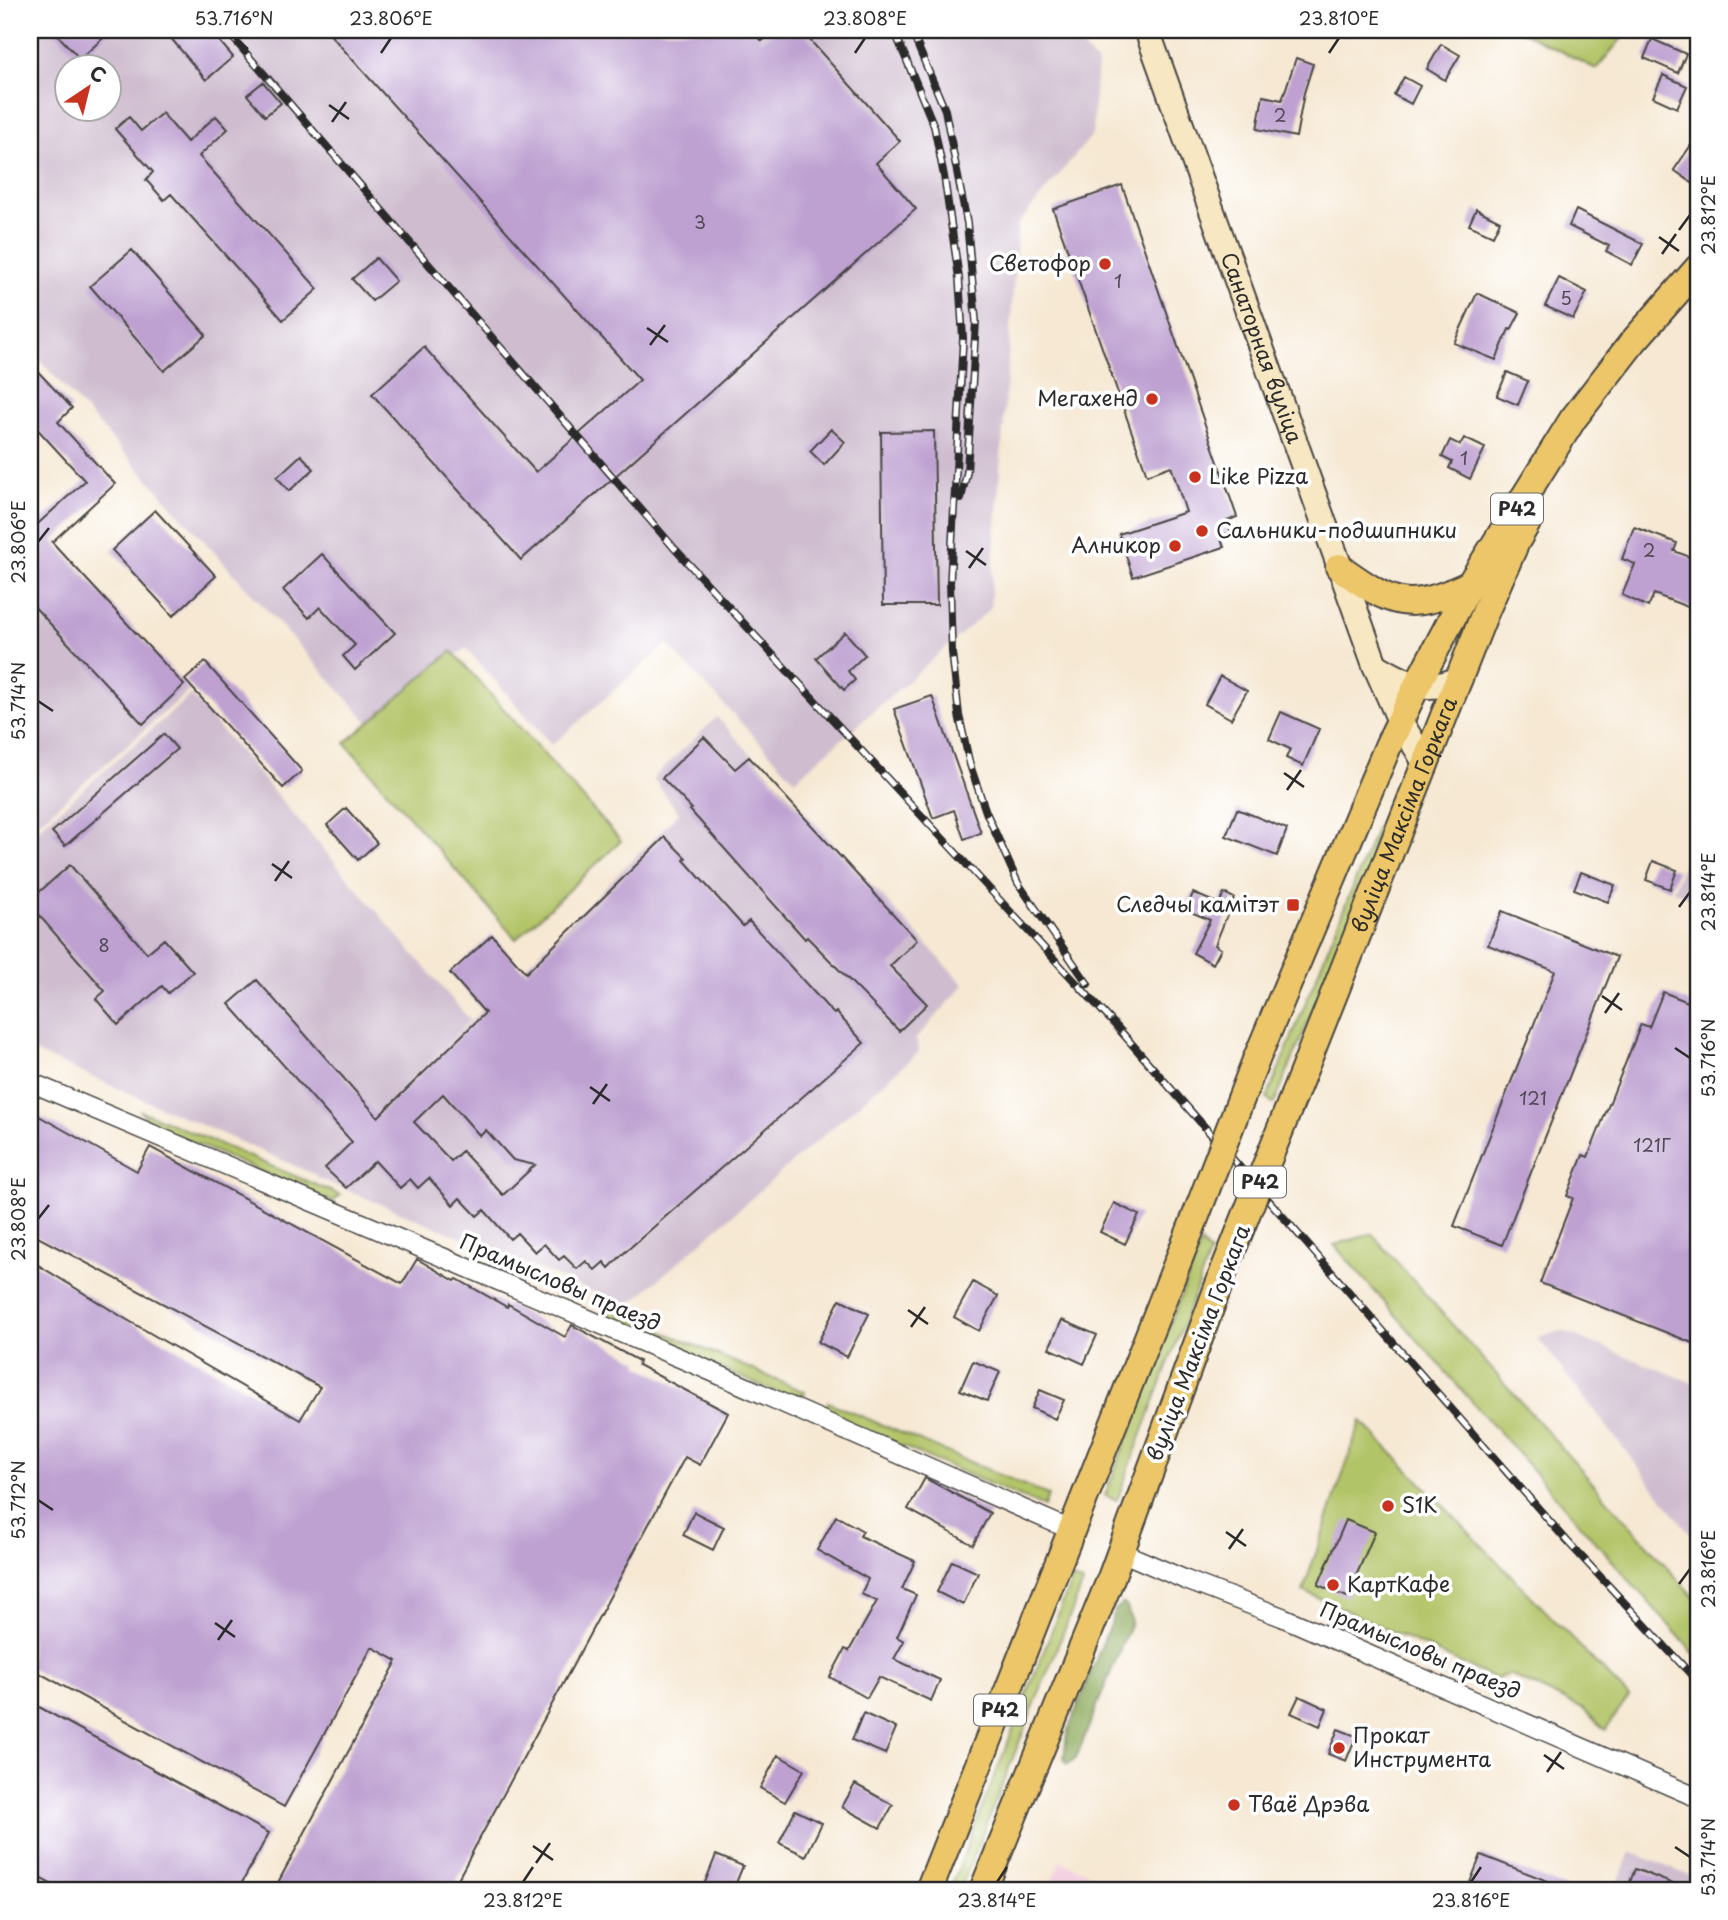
<svg xmlns="http://www.w3.org/2000/svg" width="1728" height="1920" font-family="'Playpen Sans',sans-serif">
<style>
.built{fill:#f3cfe0}
.industrial{fill:#cfbdcf;fill-rule:evenodd}
.green{fill:#b2c468;stroke:#6e784a;stroke-width:2}
.forest{fill:#8daa5c;stroke:#5c6a44;stroke-width:2}
.building{fill:#bea1d1;fill-rule:evenodd}
.lines{fill:none;stroke-linecap:round;stroke-linejoin:round}
.street-casing{stroke:#494744;stroke-width:21}
.secondary-casing{stroke:#494744;stroke-width:28}
.primary-casing{stroke:#494744;stroke-width:30}
.street{stroke:#fff;stroke-width:18}
.secondary{stroke:#f7e8c3;stroke-width:24}
.primary{stroke:#ecc669;stroke-width:26}
.rail-casing{stroke:#2b2b2b;stroke-width:8}
.rail{stroke:#fff;stroke-width:5;stroke-dasharray:16;stroke-linecap:butt}
.primary-bridge-casing{stroke:#494744;stroke-width:30;stroke-linecap:butt}
.primary-bridge{stroke:#ecc669;stroke-width:26}
.ticks{fill:none;stroke:#2b2b2b;stroke-width:2.5}
.poi-dot{fill:#c8321e;stroke:#fff;stroke-width:2.5}
.labels{text-anchor:middle;stroke-width:7;stroke-linejoin:round;paint-order:stroke}
.number-label{font-size:18px;fill:#504854}
.shield{fill:#fff;stroke:#6b6b6b;stroke-width:2}
.shield-label{font-size:19px;font-weight:bold;fill:#2b2b2b}
.poi-label{font-size:21px;fill:#2b2b2b;stroke:#fff;text-anchor:start}
.street-label{font-size:21px;fill:#2b2b2b;stroke:#fff}
.neatline{fill:none;stroke:#2b2b2b;stroke-width:2.5}
.ticks-label{font-size:18px;text-anchor:middle;fill:#2b2b2b}
</style>
<rect width="100%" height="100%" fill="#fff"/>
<filter id="ink" filterUnits="userSpaceOnUse"><feTurbulence type="fractalNoise" baseFrequency=".0143" numOctaves="2"/><feDisplacementMap in="SourceGraphic" scale="14" xChannelSelector="R" yChannelSelector="G"/><feConvolveMatrix kernelMatrix="1 2 1 2 8 2 1 2 1" color-interpolation-filters="sRGB"/></filter>
<filter id="wash" filterUnits="userSpaceOnUse"><feTurbulence type="fractalNoise" baseFrequency=".00686" numOctaves="4" result="noise"/><feDisplacementMap in="SourceGraphic" scale="28" xChannelSelector="R" yChannelSelector="G"/><feGaussianBlur stdDeviation="1.57" result="paint"/><feColorMatrix in="noise" values="0 0 0 0 0 0 0 0 0 0 0 0 0 0 0 0 0 1.4 0 .05"/><feComposite in="paint" operator="in"/></filter>
<g filter="url(#wash)">
<rect width="100%" height="100%" fill="#f6e8d3"/>
<!-- built -->
<path class="built" d="M1060 1861 1133 1890H1048Z"/>
<!-- industrial -->
<path class="industrial" d="M30 30H1065L1097 62 1092 135 1018 224 990 609 795 780 667 644 552 745 466 648 371 725 30 349ZM66 66H108V108H66Z
M30 514 190 690 30 830Z
M191 695 470 1020 405 1087 679 813 653 778 717 717 964 985 916 1039 919 1052 628 1306 315 1177 316 1175 30 1050V836Z
M1694 835 1698 837V901L1673 891Z
M1563 1331 1698 1385V1544L1537 1337Z
M1630 1852 1698 1879V1890H1615Z"/>
<!-- green -->
<path class="green" d="M1519 30H1629L1596 69Z
M452 651 621 841 516 939 345 743Z
M1378 825 1388 830 1274 1104 1267 1098Z
M139 1110 340 1195 333 1202 154 1126Z
M1372 1234 1698 1602V1658L1334 1245Z
M1201 1243 1210 1253 1117 1500 1105 1496Z
M610 1309 805 1392 801 1403 615 1323 610 1317Z
M828 1402 1048 1495 1044 1507 824 1413Z
M1361 1421 1629 1697 1605 1730 1583 1709 1509 1674 1495 1679 1303 1591Z
M1072 1579 1083 1583 960 1890H950Z"/>
<!-- forest -->
<path class="forest" d="M1123 1603 1127 1607 1131 1622 1076 1758 1068 1764 1064 1759 1067 1733 1116 1609Z"/>
<g id="blocks">
<!-- building -->
<path class="building" d="M53 30H112L80 59Z
M164 30H210L233 57 206 80Z
M326 30H752L762 41 775 30H801L900 141 876 163 916 209 521 560 372 394 424 347 536 472 640 380Z
M1652 39 1686 54 1678 73 1644 58Z
M1441 44 1460 55 1445 80 1427 69Z
M1296 58 1313 64 1304 93 1296 137 1257 129 1263 96 1282 100Z
M1663 75 1687 86 1677 108 1653 97Z
M1404 77 1420 86 1411 104 1394 95Z
M263 82 281 103 265 116 247 95Z
M162 113 187 142 216 116 228 129 199 156 318 289 283 320 171 194 164 200 146 180 153 172 115 129 129 117 141 131Z
M1698 135V187L1674 170Z
M1122 185 1237 517 1227 521 1231 532 1220 536 1224 547 1133 577 1119 534 1186 512 1171 466 1147 475 1053 209Z
M1476 209 1500 221 1493 236 1469 225Z
M1576 210 1643 244 1632 265 1606 251 1609 246 1569 226Z
M132 250 206 335 164 371 90 286Z
M376 258 396 281 372 301 352 279Z
M1559 278 1587 292 1573 319 1545 306Z
M1477 293 1520 313 1511 330 1509 329 1496 360 1454 343Z
M30 363 72 408 58 422 115 484 52 542 184 685 143 724 30 602V531L85 481 30 421Z
M1507 372 1528 381 1518 405 1497 396Z
M831 429 845 442 824 465 810 451Z
M934 431 937 605H883L881 432Z
M1464 438 1485 448 1470 479 1449 468 1452 462 1442 457 1450 440 1460 445Z
M301 455 314 469 289 491 277 477Z
M155 510 216 576 173 616 112 550Z
M1634 527 1677 543 1674 551 1698 560V611L1654 594 1648 607 1622 595 1635 564 1622 559Z
M322 554 395 633 355 670 343 656 355 645 320 607 309 618 283 590Z
M845 632 865 655 848 671 855 680 844 690 816 658Z
M205 662 302 771 283 788 185 680Z
M1220 676 1247 691 1231 719 1205 704Z
M932 696 981 833 964 839 954 810 933 818 894 709Z
M1281 712 1319 729 1303 766 1286 758 1290 749 1269 739Z
M164 734 177 749 65 846 52 832Z
M704 737 735 769 749 757 917 940 890 966 927 1004 899 1031 807 937 805 939 690 810 692 809 662 778Z
M346 808 377 843 358 860 327 825Z
M1237 809 1287 829 1277 856 1226 836Z
M665 837 686 858 684 860 743 926 749 921 830 1010 834 1014 836 1012 864 1043 624 1253 609 1268 604 1262 595 1270 586 1261 577 1269 564 1256 559 1260 544 1244 535 1252 517 1233 510 1239 484 1210 477 1216 460 1198 453 1205 429 1178 418 1188 410 1179 400 1188 375 1161 346 1188 325 1168 352 1142 229 1004 257 980 378 1117 485 1013 450 973 492 935 526 973ZM443 1094 480 1136 486 1130 513 1160 535 1165 503 1195 462 1151 451 1161 414 1122Z
M1653 861 1677 870 1670 889 1646 880Z
M70 865 147 953 164 939 193 972 168 993 162 986 118 1025 96 999 105 991 30 905V900Z
M1581 872 1615 885 1608 902 1574 889Z
M1193 893 1219 904 1224 893 1234 898 1215 945 1221 949 1213 964 1193 953 1210 920 1186 910Z
M1502 911 1617 957 1502 1245 1454 1226 1555 971 1488 945Z
M1663 992 1698 1006V1345L1540 1283 1573 1198 1567 1196 1583 1155 1588 1157 1641 1024 1649 1027Z
M30 1111 137 1171 150 1147 402 1284 417 1259 455 1281 457 1279 507 1307 508 1304 565 1337 572 1325 639 1361 638 1365 728 1413 700 1465 685 1457 452 1890H274L397 1661 372 1647 284 1807 30 1668V1260L124 1318 300 1420 320 1387 30 1233Z
M1114 1203 1139 1215 1125 1244 1100 1232Z
M973 1282 998 1296 979 1331 954 1317Z
M840 1299 869 1314 847 1357 818 1342Z
M1062 1320 1097 1335 1084 1364 1049 1348Z
M973 1361 1000 1372 987 1401 960 1390Z
M1040 1390 1064 1400 1055 1419 1032 1408Z
M925 1478 990 1513 973 1545 908 1509Z
M694 1512 724 1527 713 1550 683 1535Z
M836 1516 863 1531 860 1536 915 1561 902 1589 916 1595 897 1637 904 1641 894 1659 940 1680 931 1701 879 1677 867 1698 830 1677 845 1649 849 1651 877 1601 861 1594 868 1579 817 1550Z
M1346 1520 1375 1532 1347 1597 1318 1585Z
M952 1561 978 1573 963 1605 937 1592Z
M1299 1696 1327 1709 1320 1726 1291 1713Z
M30 1702 269 1833 238 1890H62L30 1873Z
M863 1713 896 1728 885 1754 852 1740Z
M1338 1729 1356 1736 1346 1761 1328 1754Z
M778 1755 804 1770 785 1802 760 1788Z
M855 1784 893 1805 880 1828 842 1807Z
M795 1810 822 1823 806 1856 779 1843Z
M716 1855 743 1866 733 1890H702Z
M1481 1855 1568 1889 1567 1890H1467Z
M1635 1869 1686 1889V1890H1627Z"/>
</g>
</g>
<g filter="url(#ink)">
<use href="#blocks" fill-opacity="0" stroke="#494744" stroke-width="2"/>
<g class="lines">
<defs>
<path id="street" d="M30 1082 701 1367 1071 1530
M1121 1552 1186 1580 1282 1617 1698 1798"/>
<g id="secondary">
<path id="s1" d="M1147 30 1375 665 1400 721 1426 764"/>
<path d="M1375 665C1405 683 1427 695 1460 678"/>
</g>
<g id="primary">
<path d="M1339 567C1393 605 1407 614 1470 584"/>
<path d="M1256 1060 1388 746 1417 685 1470 584 1573 419 1632 343 1698 268"/>
<path id="s2" d="M1294 1095 1484 615 1516 542 1527 523"/>
<path d="M929 1890 1190 1231"/>
<path d="M983 1890 1111 1578 1225 1268"/>
</g>
</defs>
<!-- street casing -->
<use href="#street" class="street-casing"/>
<!-- secondary casing -->
<use href="#secondary" class="secondary-casing"/>
<!-- primary casing -->
<use href="#primary" class="primary-casing"/>
<!-- street -->
<use href="#street" class="street"/>
<!-- secondary -->
<use href="#secondary" class="secondary"/>
<!-- primary -->
<use href="#primary" class="primary"/>
<defs>
<path id="rail" d="M226 30 675 549 1117 1027 1567 1541 1698 1682
M894 30 934 126 944 176 959 278 963 338 950 583 952 652 959 715 970 765 986 812 1018 883 1088 984
M911 30 945 110 967 223 976 321 967 472 961 499"/>
</defs>
<!-- rail casing -->
<use href="#rail" class="rail-casing"/>
<!-- rail -->
<use href="#rail" class="rail"/>
<defs>
<path id="primary-bridge" d="M1190 1231 1256 1060
M1225 1268 1294 1095"/>
</defs>
<!-- primary-bridge casing -->
<use href="#primary-bridge" class="primary-bridge-casing"/>
<!-- primary-bridge -->
<use href="#primary-bridge" class="primary-bridge"/>
</g>
</g>
<!-- ticks -->
<path class="ticks" d="M234 38 248 49M381 53 391 38M855 53 865 38M1329 53 1339 38M329 105 349 119M332 122 346 102M1679 230 1690 215M1659 237 1679 251M1662 254 1676 234M647 328 668 342M650 345 665 325M38 542 49 528M966 551 986 565M969 568 983 548M38 701 53 711M1284 773 1304 787M1287 790 1301 770M272 864 292 878M275 881 289 861M1679 907 1690 892M1602 996 1622 1010M1605 1013 1619 993M1675 1048 1690 1058M590 1087 610 1101M593 1104 607 1084M38 1219 49 1205M908 1310 928 1324M911 1327 925 1307M38 1500 53 1510M1226 1532 1246 1546M1229 1549 1243 1529M1679 1584 1690 1569M215 1623 235 1637M218 1640 232 1620M1544 1755 1564 1769M1547 1772 1561 1752M533 1846 553 1860M1675 1847 1690 1857M536 1863 550 1843M523 1882 533 1867M997 1882 1007 1867M1471 1882 1481 1867"/>
<!-- markers -->
<g class="poi-dot">
<circle cx="1105" cy="264" r="7"/>
<circle cx="1152" cy="399" r="7"/>
<circle cx="1195" cy="477" r="7"/>
<circle cx="1202" cy="531" r="7"/>
<circle cx="1175" cy="546" r="7"/>
<rect x="1286" y="898" width="14" height="14" rx="3.5"/>
<circle cx="1388" cy="1506" r="7"/>
<circle cx="1333" cy="1585" r="7"/>
<circle cx="1339" cy="1748" r="7"/>
<circle cx="1234" cy="1805" r="7"/>
</g>
<g class="labels">
<!-- number labels -->
<g class="number-label">
<text x="1280" y="122">2</text>
<text x="700" y="229">3</text>
<text x="1118" y="288">1</text>
<text x="1566" y="305">5</text>
<text x="1464" y="465">1</text>
<text x="1649" y="557">2</text>
<text x="104" y="952">8</text>
<text x="1533" y="1105">121</text>
<text x="1652" y="1152">121Г</text>
</g>
<!-- shield labels -->
<g class="shield">
<rect x="1491" y="493.5" width="52" height="31" rx="5"/>
<rect x="1234" y="1166.5" width="52" height="31" rx="5"/>
<rect x="974" y="1694.5" width="52" height="31" rx="5"/>
</g>
<g class="shield-label">
<text x="1517" y="516">Р42</text>
<text x="1260" y="1189">Р42</text>
<text x="1000" y="1717">Р42</text>
</g>
<!-- poi labels -->
<g class="poi-label">
<text x="1091" y="271" text-anchor="end">Светофор</text>
<text x="1138" y="406" text-anchor="end">Мегахенд</text>
<text x="1209" y="484">Like Pizza</text>
<text x="1216" y="538">Сальники-подшипники</text>
<text x="1161" y="553" text-anchor="end">Алникор</text>
<text x="1279" y="912" text-anchor="end">Следчы камітэт</text>
<text x="1402" y="1513">S1K</text>
<text x="1347" y="1592">КартКафе</text>
<text x="1353" y="1743">Прокат<tspan x="1353" dy="24">Инструмента</tspan></text>
<text x="1248" y="1812">Тваё Дрэва</text>
</g>
<!-- street labels -->
<g class="street-label">
<text dy="7" stroke="none"><textPath href="#s1" startOffset="338">Санаторная вуліца</textPath></text>
<text dy="7" stroke="none"><textPath href="#s2" startOffset="301">вуліца Максіма Горкага</textPath></text>
<text transform="translate(560 1283) rotate(23)" y="7">Прамысловы праезд</text>
<text transform="translate(1199 1343) rotate(-69)" y="7">вуліца Максіма Горкага</text>
<text transform="translate(1420 1651) rotate(23)" y="7">Прамысловы праезд</text>
</g>
</g>
<!-- margin -->
<rect width="1728" height="1920" fill="none" stroke="#fff" stroke-width="77"/>
<!-- north arrow -->
<g transform="translate(88 88) rotate(35)"><circle r="33" fill="#ffffff" stroke="#aaaaaa" stroke-width="2"/>
<path d="M0-5L12 26L0 18L-12 26Z" fill="#c8321e"/>
<text y="-10" font-size="19" font-weight="bold" text-anchor="middle" fill="#2b2b2b">С</text>
</g>
<rect x="38" y="38" width="1652" height="1844" class="neatline"/>
<g class="ticks-label">
<text x="234" y="25">53.716°N</text>
<text x="391" y="25">23.806°E</text>
<text x="865" y="25">23.808°E</text>
<text x="1339" y="25">23.810°E</text>
<text transform="translate(1709 215) rotate(-90)" y="6">23.812°E</text>
<text transform="translate(19 542) rotate(-90)" y="6">23.806°E</text>
<text transform="translate(19 701) rotate(-90)" y="6">53.714°N</text>
<text transform="translate(1709 892) rotate(-90)" y="6">23.814°E</text>
<text transform="translate(1709 1058) rotate(-90)" y="6">53.716°N</text>
<text transform="translate(19 1219) rotate(-90)" y="6">23.808°E</text>
<text transform="translate(19 1500) rotate(-90)" y="6">53.712°N</text>
<text transform="translate(1709 1569) rotate(-90)" y="6">23.816°E</text>
<text transform="translate(1709 1857) rotate(-90)" y="6">53.714°N</text>
<text x="523" y="1907">23.812°E</text>
<text x="997" y="1907">23.814°E</text>
<text x="1471" y="1907">23.816°E</text>
</g>
</svg>
